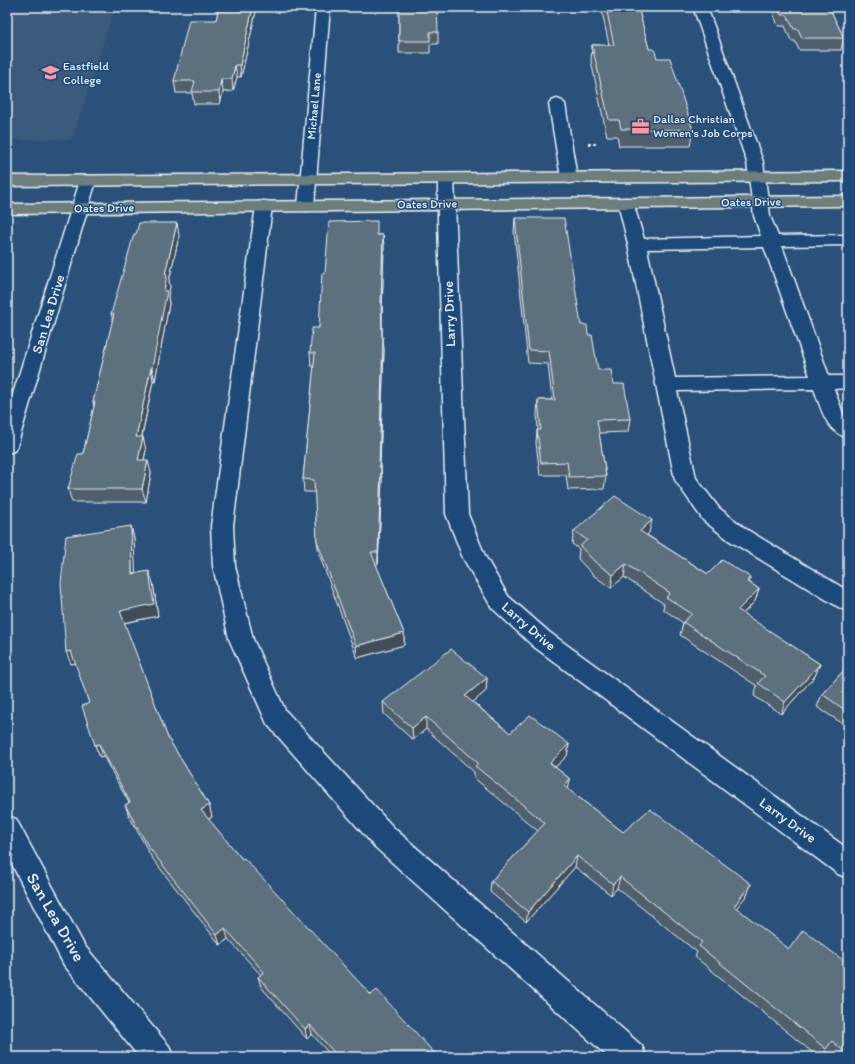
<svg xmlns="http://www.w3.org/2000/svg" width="855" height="1064" font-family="Itim,sans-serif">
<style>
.built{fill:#3a5a7c}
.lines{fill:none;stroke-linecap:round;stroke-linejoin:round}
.minor-casing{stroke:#e8f1f8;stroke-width:3}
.major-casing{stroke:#e8f1f8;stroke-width:3}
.path{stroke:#e8f1f8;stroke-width:2;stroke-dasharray:3 2;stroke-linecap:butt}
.minor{fill:#1f4a7a;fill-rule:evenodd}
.major{fill:#6d7e7c;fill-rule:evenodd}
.wall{fill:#505f6c;stroke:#e8f1f8}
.shaded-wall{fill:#414e58;stroke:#e8f1f8}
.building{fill:#5d6f7e;stroke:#e8f1f8}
.labels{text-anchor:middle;stroke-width:3;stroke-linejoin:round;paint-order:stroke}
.far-poi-label{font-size:12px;fill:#e8f1f8;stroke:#1f4a7a;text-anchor:start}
.far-street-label{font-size:12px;fill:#e8f1f8;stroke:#1f4a7a}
.street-label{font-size:14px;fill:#e8f1f8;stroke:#1f4a7a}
.near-street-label{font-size:17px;fill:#e8f1f8;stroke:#1f4a7a}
</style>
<rect width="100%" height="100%" fill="#2b517b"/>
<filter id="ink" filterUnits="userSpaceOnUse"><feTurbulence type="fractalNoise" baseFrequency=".025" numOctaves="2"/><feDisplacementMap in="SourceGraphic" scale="8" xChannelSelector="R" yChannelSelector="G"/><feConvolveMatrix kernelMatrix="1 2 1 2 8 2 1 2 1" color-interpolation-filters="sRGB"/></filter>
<g filter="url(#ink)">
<!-- built -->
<path class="built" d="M7 7H115L72 139 7 140Z"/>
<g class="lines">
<defs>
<path id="minor" d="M316 7H330L314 206 312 210 306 211 300 210 298 206Z
M693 7H707L763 162 770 216 778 236 848 235V245L782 246 829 376H848V388L834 389 844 416 848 419V438C826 432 821 408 814 389L677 391 696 478 719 508 746 529 848 591V611L840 608 730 541 703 520 675 480 628 244 618 203 620 199 626 198 632 199 644 239 761 236 754 216 747 162ZM764 247 810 376 675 378 647 249Z
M557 99 562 101 565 104 577 178 575 181 569 183 563 181 561 178 549 104 552 101Z
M446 174 452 176 454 179 468 514 485 556 508 596 549 632 848 849V878L838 874 533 646 492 608 463 558 446 514 438 219V179L440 176Z
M88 176 94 178 96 181 17 446 14 451 7 453V413L80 181 82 178Z
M264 201 270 202 272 206 233 526 235 566 253 639 285 710 395 829 642 1046 646 1057H608L375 847 267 724 264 717 229 639 213 566 211 526 256 206 258 202Z
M7 816 16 819 84 945 169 1046 173 1057H139L64 965 7 855Z"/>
<path id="major" d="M848 171V181L7 186V176Z
M848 196V206L7 214V204Z"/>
</defs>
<!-- minor casing -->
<use href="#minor" class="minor-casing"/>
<!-- major casing -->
<use href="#major" class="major-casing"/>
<!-- path -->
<path class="path" d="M588 144H598"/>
<!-- minor -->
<use href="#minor" class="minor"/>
<!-- major -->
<use href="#major" class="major"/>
</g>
<!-- wall -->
<path class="wall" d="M219 7H257L241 77H237L233 91 223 92 220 104H194L192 93H176L174 81 216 20Z
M399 7 438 32V44H430V53H399Z
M601 7H638L649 49 657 58 693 130 690 146H619L617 136H607L591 61 592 45H609Z
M771 7H829L844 38 841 50H799L795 41H791L785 26H778Z
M515 218 581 325 588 335 598 370 613 384 630 419 628 432 599 433 606 476 604 489 568 490 566 475H540L536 443 537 430H538L537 413 538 400H552L548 364 528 363 514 231Z
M378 235H383L384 247 382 313V337L384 350 380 467 382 480 378 564 376 565 404 633V645L357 658 319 554 317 541 315 492H304L303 479 314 366H311L310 353 319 328 325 273Z
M179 236 169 281 170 287 168 296 169 304 155 381H153L142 437 146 450 144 460 151 473 146 502H72L68 489 83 454 94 407 93 402 113 320 111 314Z
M131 526 134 539 135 574 153 583 158 616 124 623 168 738 209 805 212 817 208 819 242 859 371 995 438 1057H332L312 1034 307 1039 261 987 258 977 261 975 228 939 220 945 152 858 129 816 125 805 129 803 103 756 100 757 95 745 89 703 76 663 71 664Z
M574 531 649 533 647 535 708 574 750 577 749 582 759 589 755 601 743 614 820 664 815 676 781 714 754 696 757 686 680 635 683 623 663 609 664 604 624 577 611 588 593 575 578 559 579 549 572 544Z
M848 666V734L845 732 848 727 817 707 822 694Z
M487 678 486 691 473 702 510 733 569 744 567 756 555 767 570 779 568 789 623 832 751 884 747 895 736 908 789 949 848 964V982L843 988 848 992V1057H833L825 1051 821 1057H818L695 957 697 952 617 888 611 895 575 867 526 922 490 892 491 881 538 831 474 778V772L426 729 413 740 384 714 383 702Z"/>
<!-- shaded-wall -->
<path class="shaded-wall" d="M253 7H257L241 77 240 65Z
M235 65 237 77 233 91 232 79Z
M221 79 223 92 220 104 219 92Z
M177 223 179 236 169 281 170 287 168 296 169 304 155 381 152 368 164 291 165 274Z
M7 230 9 237 7 243Z
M383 235 384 247 382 313V350L381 300Z
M383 337 384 350 379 480V467Z
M151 368 153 381 139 450 136 437Z
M143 437 146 450 141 473 138 460Z
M148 460 151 473 146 502 142 489Z
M381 467 382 480 378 564V552Z
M652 520 649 533 638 544 640 531Z
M131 526 134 539 136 587 132 574Z
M626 564 624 577 611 588 613 575Z
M149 571 153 583 158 616 123 623 120 611Z
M759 589 755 601 734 623 738 610Z
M404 633V645L357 658 356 646Z
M71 651 76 663 71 664 66 652Z
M820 664 815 676 781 714 785 702Z
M487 678 486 691 465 709V696Z
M426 717V729L413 740 412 728Z
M99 744 103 756 100 757 95 745Z
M569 744 567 756 548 774 550 763Z
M570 779 568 791 564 786Z
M209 805 212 817 204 821 201 810Z
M577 856 575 867 526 922 528 912Z
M620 877 617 888 611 895 613 884Z
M751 884 747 895 729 917 734 906Z
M225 928 228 939 220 945 217 935Z
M310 1025 312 1034 307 1039 305 1029Z"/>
<!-- building -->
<path class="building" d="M219 7H253L240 65H235L232 79H221L219 92H192L195 81H174L189 20H216Z
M399 7H437L438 32H430V41H399Z
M606 7H638L649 49H654L657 58H670L693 130 621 129 619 120H609L592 45H614Z
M778 7H829L844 38H802L798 29H794L787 15H781Z
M515 218H564L581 325H587L588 335H592L598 370H611L613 384H624L630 419 597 420 606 476 569 477 567 462 541 463 537 430H541L538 400H555L549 351 529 350Z
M377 221V235H383L381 300 382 337H383L379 467H381L378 552H371L404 633 356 646 317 541 314 480 303 479 315 353H310L312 328H319L322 273H325L329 222Z
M139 223H177L165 274H167L164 291H167L152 368H151L136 437H143L138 460H148L142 489H68L78 454H83L95 402H93L114 314H111L134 234H136Z
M615 496 652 520 640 531 708 574 722 560 750 577 747 581 759 589 738 610 820 664 785 702 758 683 765 676 683 622 692 614 666 597 670 593 626 564 613 575 595 562 580 546 587 540 574 531Z
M131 526 132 574 149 571 154 604 120 611 168 738 209 805 201 810 242 859 244 858 371 995 377 990 438 1057H338L310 1025 305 1029 258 977 264 972 225 928 217 935 148 846 125 805 130 802 99 744 95 745 82 706 89 703 71 651 66 652 61 583 66 536Z
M451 649 487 678 465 696 510 733 530 715 569 744 550 763 570 779 564 786 623 832 650 809 751 884 734 906 789 949 803 930 848 964V981L843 988 848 992V1055L832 1041 826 1049 699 946 702 942 620 877 613 884 577 856 528 912 491 881 545 823 475 766 478 763 426 717 412 728 383 702Z
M848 666V712L822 694Z"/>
</g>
<!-- icons -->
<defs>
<symbol id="university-bare" viewBox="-9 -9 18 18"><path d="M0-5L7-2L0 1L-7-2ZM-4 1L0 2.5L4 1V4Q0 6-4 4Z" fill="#ff9aa2" stroke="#1f4a7a" stroke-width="2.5" paint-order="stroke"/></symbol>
<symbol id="office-bare" viewBox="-9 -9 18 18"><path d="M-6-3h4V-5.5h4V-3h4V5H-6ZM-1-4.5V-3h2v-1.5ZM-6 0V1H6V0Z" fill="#ff9aa2" stroke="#1f4a7a" stroke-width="2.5" paint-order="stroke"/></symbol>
</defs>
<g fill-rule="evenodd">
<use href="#university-bare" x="38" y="60" width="25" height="25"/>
<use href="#office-bare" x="628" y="114" width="25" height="25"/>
</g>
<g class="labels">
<!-- far-poi labels -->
<g class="far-poi-label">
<text x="63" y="70">Eastfield<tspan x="63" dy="14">College</tspan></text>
<text x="653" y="123">Dallas Christian<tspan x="653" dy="14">Women's Job Corps</tspan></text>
</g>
<!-- far-street labels -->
<g class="far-street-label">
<text transform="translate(314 106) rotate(-85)" y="4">Michael Lane</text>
<text transform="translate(751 202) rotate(-1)" y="4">Oates Drive</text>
<text transform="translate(427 204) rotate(-1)" y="4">Oates Drive</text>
<text transform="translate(104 208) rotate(-1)" y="4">Oates Drive</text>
</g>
<!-- street labels -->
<g class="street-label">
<text transform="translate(48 314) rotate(-73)" y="5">San Lea Drive</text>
<text transform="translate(449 314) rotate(-92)" y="5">Larry Drive</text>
<text transform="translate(529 626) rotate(41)" y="5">Larry Drive</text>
<text transform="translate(788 820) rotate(36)" y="5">Larry Drive</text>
</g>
<!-- near-street labels -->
<g class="near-street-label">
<text transform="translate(56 917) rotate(60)" y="6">San Lea Drive</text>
</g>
</g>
<!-- margin -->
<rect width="855" height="1064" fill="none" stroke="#1f4a7a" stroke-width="24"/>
<rect x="12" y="12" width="831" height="1040" fill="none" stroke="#e8f1f8" stroke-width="1.5" filter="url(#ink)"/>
</svg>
